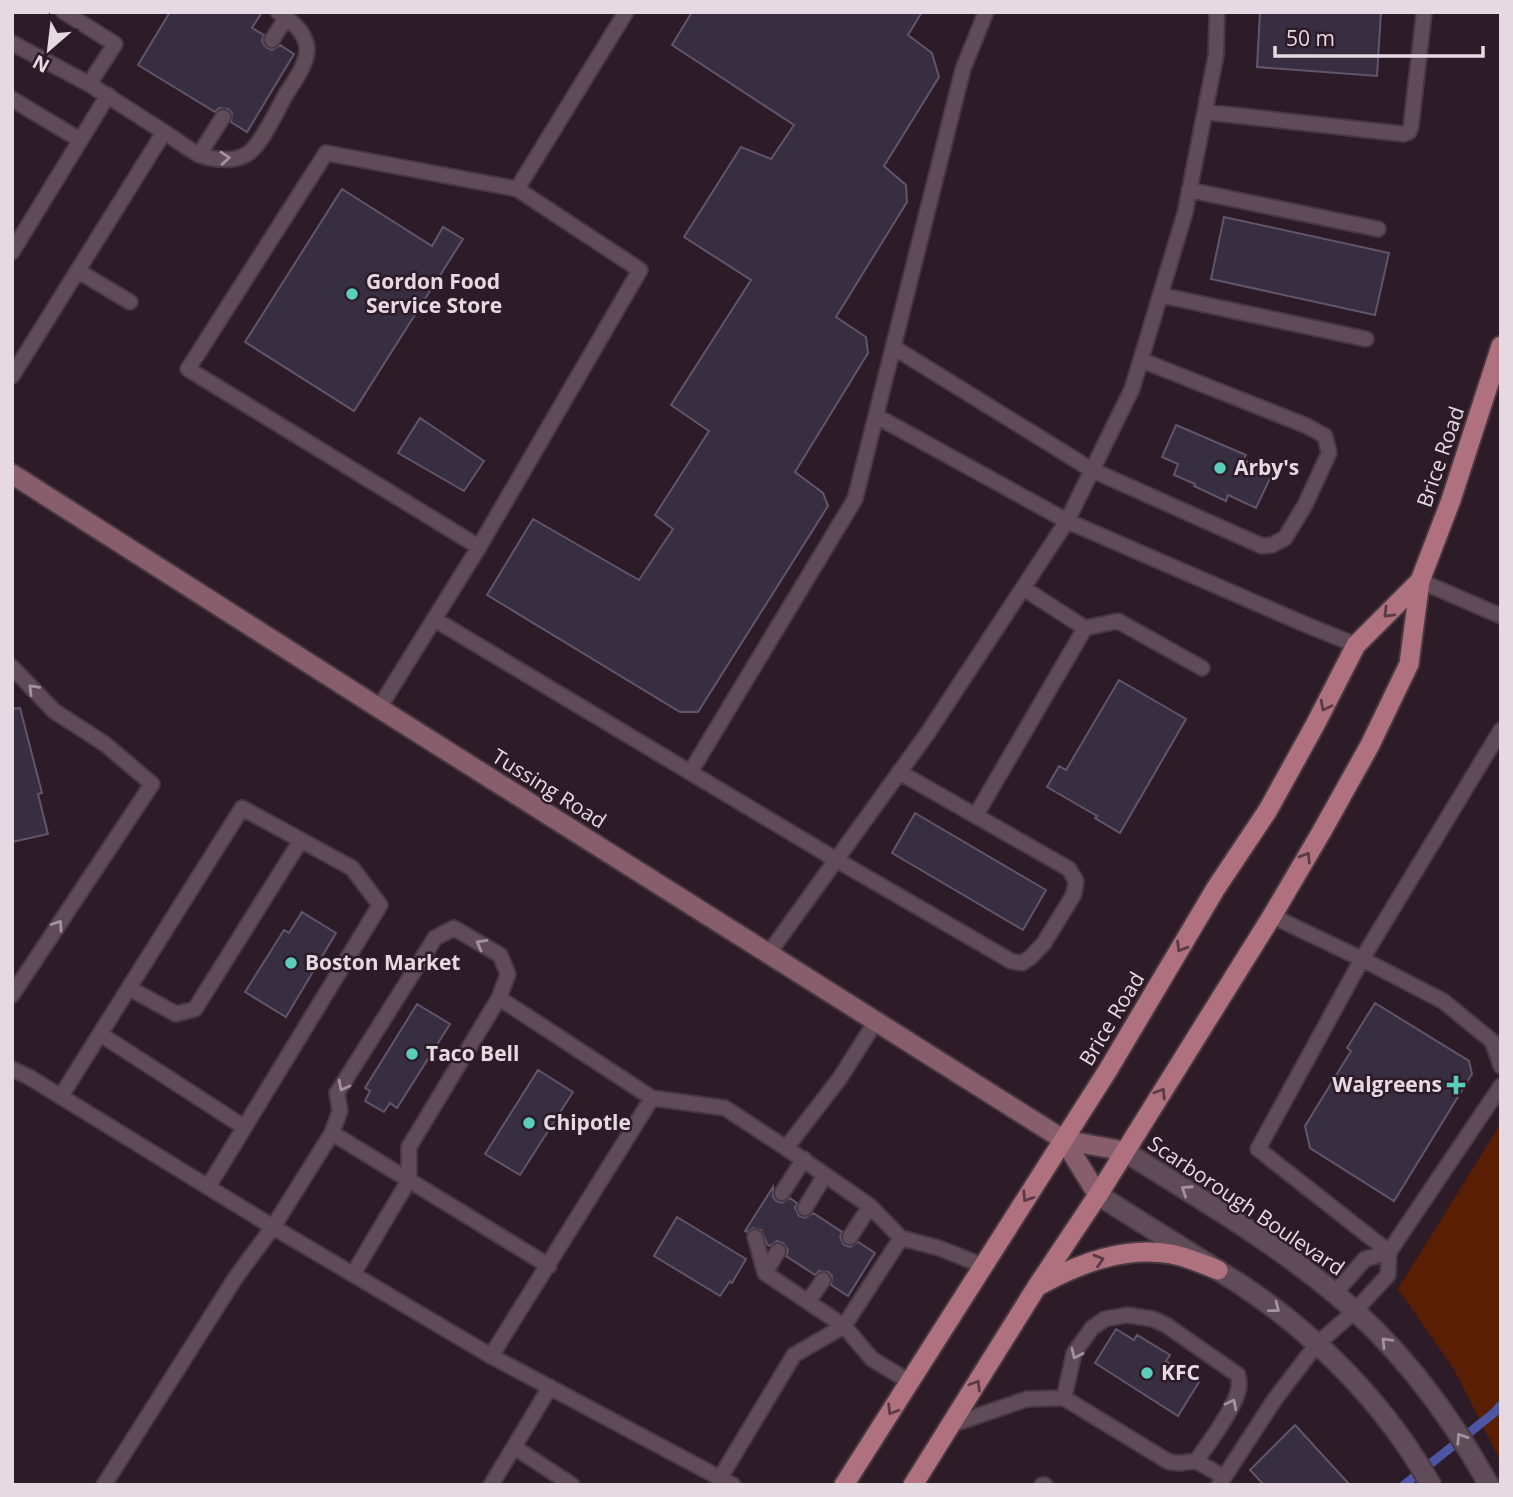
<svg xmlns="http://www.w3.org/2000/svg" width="1513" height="1497" font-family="'Open Sans',sans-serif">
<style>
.green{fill:#5a1f03}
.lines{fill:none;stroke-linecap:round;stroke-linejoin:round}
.stream{stroke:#4d56a5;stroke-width:9}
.building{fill:#382e42;stroke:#60556a;stroke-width:2}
.service-casing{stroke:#473842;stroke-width:18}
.tertiary-casing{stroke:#473842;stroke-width:23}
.secondary-casing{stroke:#473842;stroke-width:23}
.primary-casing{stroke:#473842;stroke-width:23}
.service{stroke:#604b59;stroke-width:14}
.tertiary{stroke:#604b59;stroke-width:19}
.secondary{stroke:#885e6c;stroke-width:19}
.primary{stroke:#b0717e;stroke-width:19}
.oneway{stroke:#a3929e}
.oneway2{stroke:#5b3945}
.poi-dot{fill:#5bcebb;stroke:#2d1b27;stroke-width:2.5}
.labels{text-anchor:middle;stroke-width:5;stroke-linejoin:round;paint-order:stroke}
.poi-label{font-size:21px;font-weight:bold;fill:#e6d9e2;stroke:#2d1b27;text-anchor:start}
.street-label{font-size:21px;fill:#e6d9e2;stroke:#2d1b27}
</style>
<rect width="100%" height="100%" fill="#2d1b27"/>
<!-- green -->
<path class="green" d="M1501 1123V1462L1454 1369 1398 1289Z"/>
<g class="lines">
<!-- stream -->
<path class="stream" d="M1404 1485 1495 1412 1501 1405"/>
</g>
<!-- building -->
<path class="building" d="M170 12H262L252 28 264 35 262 40 264 45 267 48 272 50 280 45 294 54 247 132 231 122 232 113 228 109 219 108 215 112 138 65Z
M692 12H922L908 35 932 53 939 77 884 166 906 185 907 202 836 317 866 337 868 353 795 472 823 493 828 506 698 712H680L487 595 533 519 639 580 673 529 655 515 709 431 671 405 751 280 684 237 741 147 771 159 794 125 672 45Z
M1260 12H1381L1377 76 1257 67Z
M342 189 432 246 443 227 463 239 354 411 245 342Z
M1224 217 1389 253 1375 315 1211 279Z
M420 418 484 461 464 491 398 453Z
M1176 425 1246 455 1243 460 1273 472 1256 508 1228 495 1226 501 1194 486 1195 484 1174 475 1178 464 1162 457Z
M1119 680 1186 719 1120 833 1095 818 1097 816 1047 787 1059 766 1066 770Z
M20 708 42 793 38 794 48 834 12 842V709Z
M915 813 1046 890 1023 930 892 853Z
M302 912 336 933 286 1017 245 992 284 930 289 933Z
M1375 1003 1469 1061 1472 1074 1394 1201 1310 1148 1305 1126 1351 1051 1347 1048Z
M417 1004 450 1024 397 1108 390 1103 384 1112 365 1101 370 1091 365 1088Z
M538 1070 573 1092 520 1175 485 1154Z
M773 1187V1197L776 1201 782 1203 790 1198 797 1203 795 1208 799 1216 805 1218 813 1213 842 1232 840 1237 844 1245 850 1247 858 1242 875 1253 848 1296 831 1285 832 1276 828 1272 819 1271 815 1275 786 1256 788 1250 783 1243 777 1241 770 1246 767 1244 761 1230 753 1228 747 1232 745 1231Z
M677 1217 746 1259 732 1283 730 1281 720 1296 654 1256Z
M1116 1329 1134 1340 1137 1335 1170 1355 1166 1361 1199 1382 1178 1416 1095 1363Z
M1295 1425 1350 1485H1264L1250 1470Z"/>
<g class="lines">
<defs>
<path id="service" d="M64 12 115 44 89 84
M272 40 286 18
M12 43 89 84 164 132 12 376
M12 99 80 140
M1205 112 1404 134 1409 132 1411 126 1424 13
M164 132C176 139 188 150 200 155 213 160 235 162 247 154 261 146 277 110 285 96 293 83 308 63 307 48 305 31 291 21 278 12
M199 155 223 117
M1189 190 1378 229
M12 252 108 95
M78 271 130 302
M1160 295 1366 339
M893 347 1092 470 1262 546 1272 545 1285 538 1305 505 1329 453 1325 436 1307 426 1141 360
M876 416 1067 521 1302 623 1356 645
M479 547 640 270 517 189
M1420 581 1501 616
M1023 588 1085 628 1118 621 1202 668
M434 619 835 859 1011 961 1022 963 1031 957 1044 943 1074 894 1076 881 1069 869 899 772
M12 667 54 711 105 744 152 784 12 995
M379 708 479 547 188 369 326 153 517 189 626 12
M691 771 855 499 963 69 986 12
M976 815 1085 628
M1272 916 1362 959 1443 1001 1492 1041 1501 1066
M769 953 927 734 1067 521 1132 389 1185 213 1216 55 1217 12
M129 988 176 1014 195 1009 301 840
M499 998 652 1098
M100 1034 244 1127
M12 1069 29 1077 273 1227 491 1356 733 1485
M61 1096 242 808 352 868 380 905 208 1187
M332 1133 549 1266
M786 1148 870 1206 901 1238
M782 1193 804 1159
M805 1208 825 1175
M850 1237 870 1206
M1389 1252 1258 1149 1362 959 1501 730
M765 1273 778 1251
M1335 1293 1365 1259 1389 1252
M808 1302 823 1280
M491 1356 652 1098 725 1108 786 1148 840 1078 876 1021
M910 1382 872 1359 844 1326 901 1238 939 1248 984 1266
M1064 1398 1074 1353 1092 1328 1105 1319 1127 1315 1153 1319 1166 1325 1238 1375C1239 1379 1239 1383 1239 1386 1238 1404 1207 1446 1196 1461
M951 1425 1027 1399 1064 1398 1169 1462 1180 1463 1196 1461 1224 1477
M514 1447 572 1485
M720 1478 794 1355 844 1326 765 1273 755 1237
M104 1485 236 1277 273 1227 332 1133 340 1111 337 1093 435 938 454 928 500 955 508 974 499 998 409 1147V1180L353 1274
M491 1485 550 1387
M1042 1485H1045
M1219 1485 1275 1399 1317 1344 1355 1311 1388 1275 1389 1252 1501 1086"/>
<path id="tertiary" d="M1124 1151C1195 1196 1268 1238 1332 1291 1396 1343 1449 1413 1489 1485
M1098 1195 1243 1286C1319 1337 1386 1405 1431 1485"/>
<path id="secondary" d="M12 474 379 708 1064 1140 1124 1151
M1064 1140 1098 1195"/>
<path id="primary" d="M1040 1285C1080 1263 1125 1246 1171 1254 1187 1257 1203 1264 1218 1270
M844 1485 1108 1070 1216 888 1268 810 1315 725 1356 645 1420 581
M913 1485 1036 1288 1098 1195 1272 916 1322 831 1370 745 1409 664 1420 581 1451 500 1501 346"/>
</defs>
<!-- service casing -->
<use href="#service" class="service-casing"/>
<!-- tertiary casing -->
<use href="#tertiary" class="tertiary-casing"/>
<!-- secondary casing -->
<use href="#secondary" class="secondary-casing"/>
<!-- primary casing -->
<use href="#primary" class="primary-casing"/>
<!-- service -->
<use href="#service" class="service"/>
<!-- tertiary -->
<use href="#tertiary" class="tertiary"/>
<!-- secondary -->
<use href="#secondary" class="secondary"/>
<!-- primary -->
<use href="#primary" class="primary"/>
</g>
<!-- one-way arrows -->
<defs><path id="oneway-chevron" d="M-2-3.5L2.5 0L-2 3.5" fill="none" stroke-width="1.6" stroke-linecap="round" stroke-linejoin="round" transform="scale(1.75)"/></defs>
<g class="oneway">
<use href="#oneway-chevron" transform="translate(225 158) rotate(-4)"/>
<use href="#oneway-chevron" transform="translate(33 689) rotate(-134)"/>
<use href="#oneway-chevron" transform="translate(58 925) rotate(-56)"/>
<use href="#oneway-chevron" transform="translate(481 944) rotate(-151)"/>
<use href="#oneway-chevron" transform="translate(343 1086) rotate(117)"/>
<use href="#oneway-chevron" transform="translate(1186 1190) rotate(-147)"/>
<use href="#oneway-chevron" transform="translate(1275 1308) rotate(38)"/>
<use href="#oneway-chevron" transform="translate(1386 1342) rotate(-134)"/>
<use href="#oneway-chevron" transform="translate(1076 1354) rotate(115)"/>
<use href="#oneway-chevron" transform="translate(1232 1404) rotate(-63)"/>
<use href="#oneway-chevron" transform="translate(1461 1438) rotate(-123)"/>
</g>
<g class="oneway2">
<use href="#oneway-chevron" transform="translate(1388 613) rotate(135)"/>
<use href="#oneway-chevron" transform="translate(1325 706) rotate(117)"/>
<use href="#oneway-chevron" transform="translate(1306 857) rotate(-59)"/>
<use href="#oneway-chevron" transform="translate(1181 947) rotate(121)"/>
<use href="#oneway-chevron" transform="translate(1161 1093) rotate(-58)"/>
<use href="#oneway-chevron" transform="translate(1027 1197) rotate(123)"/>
<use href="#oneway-chevron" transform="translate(1099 1260) rotate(-17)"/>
<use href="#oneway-chevron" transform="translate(976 1385) rotate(-58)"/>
<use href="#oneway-chevron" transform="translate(892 1410) rotate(122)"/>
</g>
<!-- markers -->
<g class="poi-dot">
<circle cx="352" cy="294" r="7"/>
<circle cx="1220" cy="468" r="7"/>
<circle cx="291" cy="963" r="7"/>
<circle cx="412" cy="1054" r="7"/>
<path d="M1452.5 1074.5h7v7h7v7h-7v7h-7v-7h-7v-7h7z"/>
<circle cx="529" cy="1123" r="7"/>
<circle cx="1147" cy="1373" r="7"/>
</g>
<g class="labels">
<!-- poi labels -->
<g class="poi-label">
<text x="366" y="289">Gordon Food<tspan x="366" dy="24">Service Store</tspan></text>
<text x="1234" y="475">Arby's</text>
<text x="305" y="970">Boston Market</text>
<text x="426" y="1061">Taco Bell</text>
<text x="1442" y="1092" text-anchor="end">Walgreens</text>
<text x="543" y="1130">Chipotle</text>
<text x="1161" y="1380">KFC</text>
</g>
<!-- street labels -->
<g class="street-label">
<text transform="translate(1441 457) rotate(-71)" y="7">Brice Road</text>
<text transform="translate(549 789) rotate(32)" y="7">Tussing Road</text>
<text transform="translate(1112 1019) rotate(-59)" y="7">Brice Road</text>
<text transform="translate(1246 1206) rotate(34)" y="7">Scarborough Boulevard</text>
</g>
</g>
<!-- border -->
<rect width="1513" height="1497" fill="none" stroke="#e6d9e2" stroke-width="28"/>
<!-- north arrow -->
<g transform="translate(49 49) rotate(208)" stroke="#2d1b27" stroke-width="5" paint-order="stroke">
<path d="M0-5L12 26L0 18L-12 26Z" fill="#e6d9e2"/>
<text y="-10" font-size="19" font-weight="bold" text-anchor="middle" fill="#e6d9e2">N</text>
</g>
<!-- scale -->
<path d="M1275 46v10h208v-10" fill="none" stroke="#e6d9e2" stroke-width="3.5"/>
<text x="1286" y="46" font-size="21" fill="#e6d9e2" stroke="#2d1b27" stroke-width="5" paint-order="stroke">50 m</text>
</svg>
